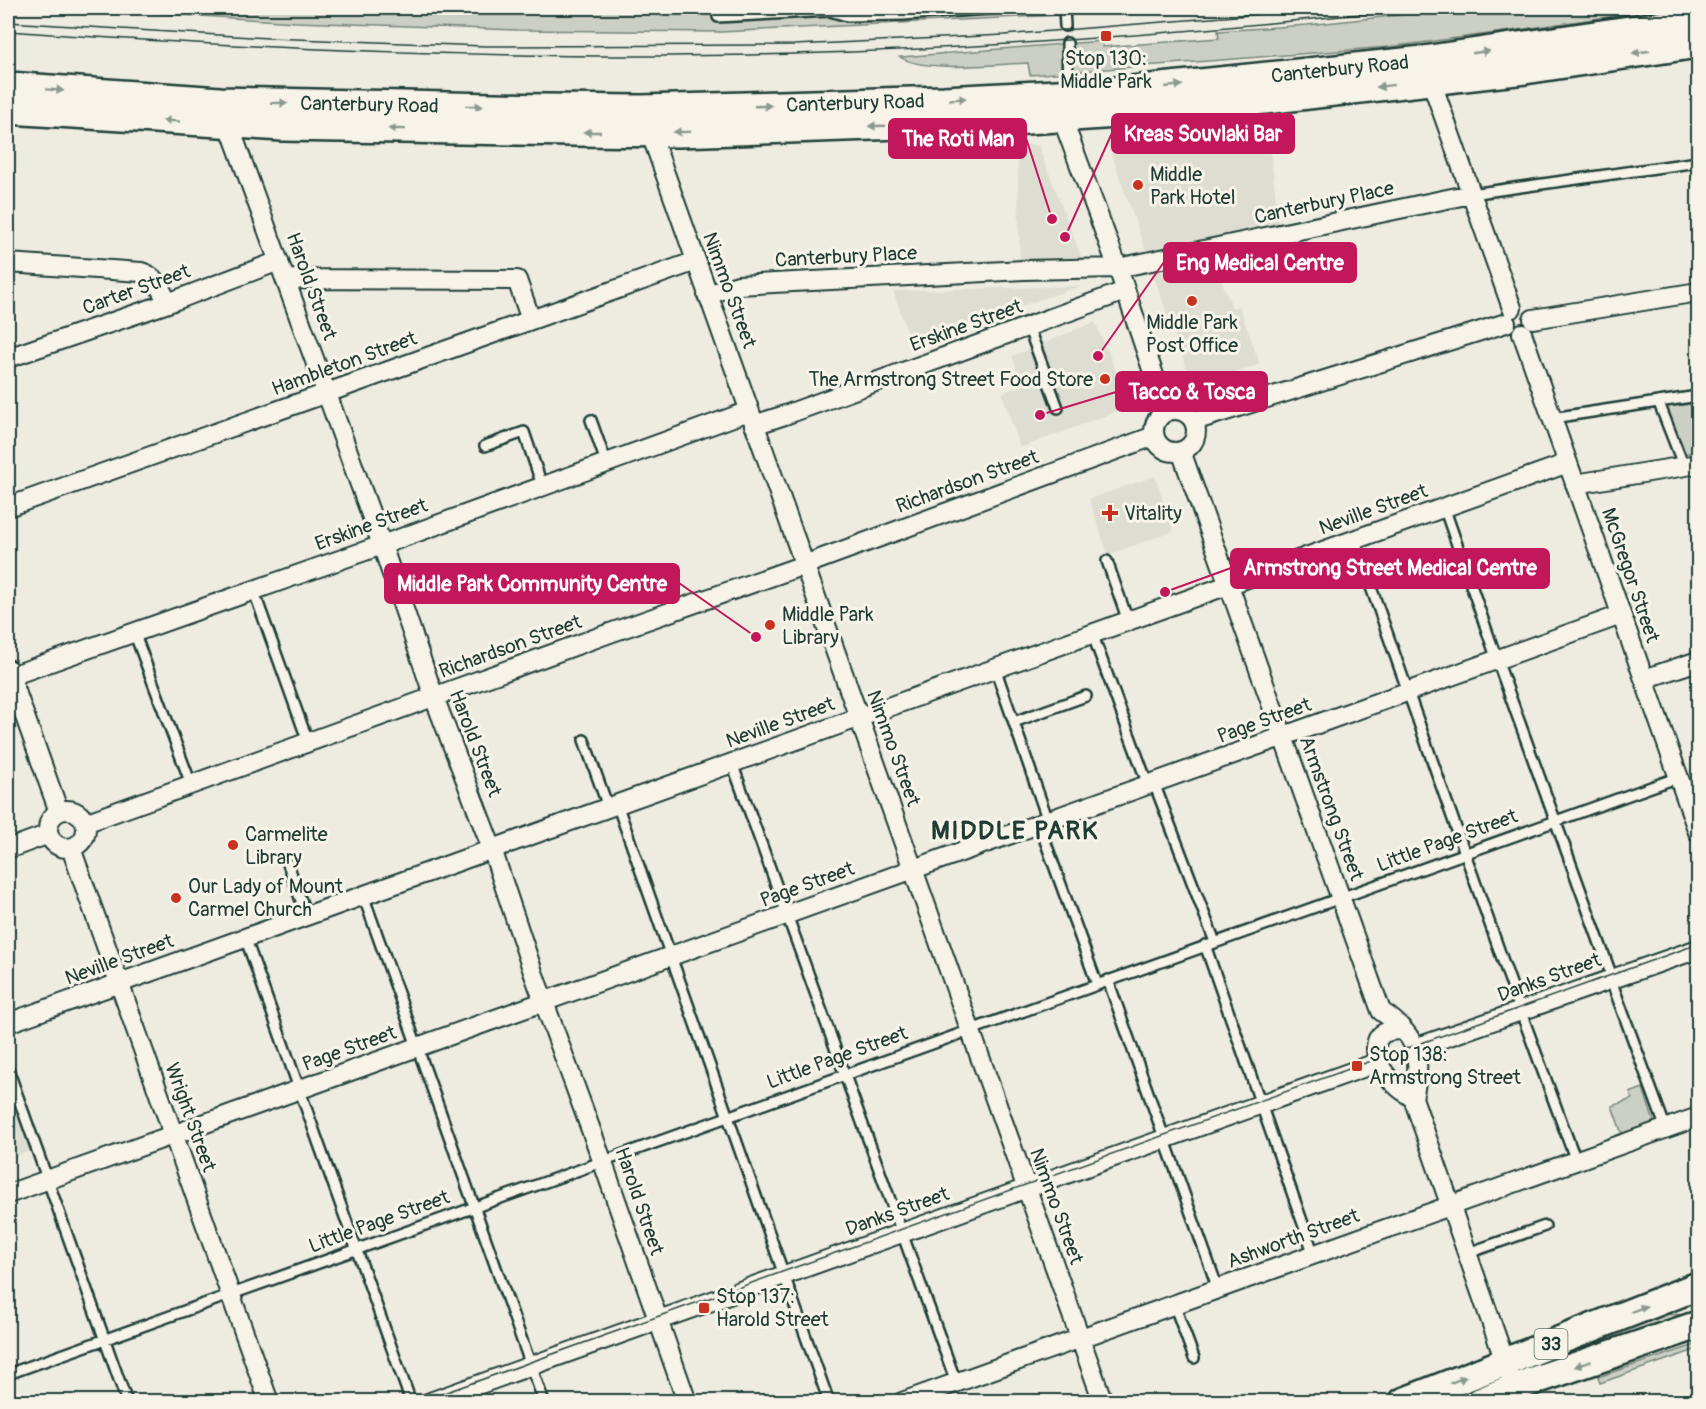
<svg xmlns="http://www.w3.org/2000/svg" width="1706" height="1409" font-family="Pangolin,sans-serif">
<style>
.built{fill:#ddddd2}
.green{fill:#cccfc4;stroke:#76867c;stroke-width:1.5}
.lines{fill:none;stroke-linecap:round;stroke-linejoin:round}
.lane-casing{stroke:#1f3d34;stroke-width:14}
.street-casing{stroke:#1f3d34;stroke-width:22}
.primary-casing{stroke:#1f3d34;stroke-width:32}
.lane{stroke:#f7f3e8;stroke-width:9}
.street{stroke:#f7f3e8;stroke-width:18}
.primary{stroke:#f7f3e8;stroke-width:27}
.tram{stroke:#1f3d34;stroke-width:1.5}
.oneway{fill:#8b988e}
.poi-dot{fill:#c8321e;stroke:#f7f3e8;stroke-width:2}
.labels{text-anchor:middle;stroke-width:6;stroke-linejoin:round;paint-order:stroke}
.shield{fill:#f7f3e8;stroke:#60746a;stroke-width:1.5}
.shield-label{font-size:18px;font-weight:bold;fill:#1f3d34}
.poi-label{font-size:20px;fill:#1f3d34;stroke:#f7f3e8;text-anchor:start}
.street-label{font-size:20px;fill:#1f3d34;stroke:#f7f3e8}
.district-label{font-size:26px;font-weight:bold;letter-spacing:1.5px;fill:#1f3d34;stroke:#f7f3e8}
.leader{fill:none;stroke:#c2185b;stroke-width:2}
.callout-dot{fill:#c2185b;stroke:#f7f3e8;stroke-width:2}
.callout{fill:#c2185b;stroke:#c2185b;stroke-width:2}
.callout-label{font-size:21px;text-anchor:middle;font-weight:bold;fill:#fff}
</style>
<rect width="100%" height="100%" fill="#eeece1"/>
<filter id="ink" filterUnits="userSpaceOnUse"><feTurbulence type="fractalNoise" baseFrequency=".0167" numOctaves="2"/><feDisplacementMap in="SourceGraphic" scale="12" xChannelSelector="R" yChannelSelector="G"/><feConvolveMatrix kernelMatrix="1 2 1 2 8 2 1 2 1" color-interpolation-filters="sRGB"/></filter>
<g filter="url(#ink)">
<!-- built -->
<path class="built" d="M1268 126 1279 228 1148 257 1108 145 1110 142Z
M1017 145H1038L1083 261 1020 262Z
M1213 257 1232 308 1239 306 1260 364 1194 389 1153 274 1156 268Z
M1081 286 911 343 893 291Z
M1095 322 1131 406 1020 448 1002 393 1023 385 1012 356Z
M1155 476 1173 531 1108 555 1089 499Z
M8 1081 33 1150 8 1158Z"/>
<!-- green -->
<path class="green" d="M74 8H1100L1101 13 721 32 517 30 296 22Z
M1466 8H1670L1511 31 1389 47 1030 75 1028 63C997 64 924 73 900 57L1102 41 1103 47 1219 38 1218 31 1307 25Z
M1691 404 1698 451 1683 454 1664 407Z
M1643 1088 1654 1122 1622 1134 1612 1106 1632 1099 1630 1093Z
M1665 1309 1667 1314 1688 1315 1544 1363 1542 1360Z
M1698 1344V1349L1600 1383 1598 1377Z"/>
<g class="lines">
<defs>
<path id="lane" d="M1064 8 1065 26
M718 17 830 11 847 16 903 15 1003 8
M1067 43 1068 92
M1471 194 1698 162
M1028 326 1058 408
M1659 403 1684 467
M1552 418 1698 396
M591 420 606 462
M485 446 524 432 542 485
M1444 507 1497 660 1611 974 1612 983 1666 1129
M1354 539 1521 1012 1576 1161
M1107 561 1128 621
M253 589 308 742
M134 632 191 784
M1092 633 1148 785
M995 668 1048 821
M1014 722 1086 696
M584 740 608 807
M732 763 956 1382
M1154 783 1215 942
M617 804 829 1402
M1039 824 1097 984
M288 864 306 915
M363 895 544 1402
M245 937 411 1402
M1205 945 1314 1255
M1108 980 1218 1289
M8 1069 127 1402
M1468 1253 1545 1226
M1174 1304 1194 1358
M8 1374 1679 777"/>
<path id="street" d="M1428 72 1512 308
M225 114 382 545 434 697 492 849 533 972 602 1160 687 1402
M1062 118 1118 268 1166 411
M647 123 1103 1402
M8 263 141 272C156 276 161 290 168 303
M286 279 517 280 531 320
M707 295 738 285 1024 270 1118 268 1471 194
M1533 319 1698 292
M1522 333 1698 832
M8 358 168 303 279 261
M1154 431a21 21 0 1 1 42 0a21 21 0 1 1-42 0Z
M1194 421 1506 323
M754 425 785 415 1125 291
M1181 451 1381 1011C1418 1036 1423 1056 1413 1098L1509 1373
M1575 484 1698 464
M8 507 696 261
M8 669 59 812
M8 677 382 545 749 411
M1644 679 1698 661
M48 829a19 19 0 1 1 38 0a19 19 0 1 1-38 0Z
M85 823 610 633 804 565 1154 436
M71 848 269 1402
M8 849 49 834
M8 1023 1568 463
M1403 1031C1396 1029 1391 1030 1384 1033 1369 1041 1378 1066 1387 1076 1394 1084 1403 1092 1413 1098
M1415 1048 1698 949
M8 1194 1621 615
M430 1402 1379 1062
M902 1402 1698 1117"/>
<g id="primary">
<path id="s1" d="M8 86 220 101 544 108 642 109 944 100 1132 90 1423 60 1698 20"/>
<path d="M8 110 282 127 572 132 679 133 1012 121 1118 114 1265 100 1525 70 1698 44"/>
<path d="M1403 1402 1698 1286"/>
<path d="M1480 1402 1518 1386 1698 1325"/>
</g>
</defs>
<!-- lane casing -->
<use href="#lane" class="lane-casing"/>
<!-- street casing -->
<use href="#street" class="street-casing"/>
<!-- primary casing -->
<use href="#primary" class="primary-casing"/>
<!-- lane -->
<use href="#lane" class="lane"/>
<!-- street -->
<use href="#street" class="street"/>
<!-- primary -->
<use href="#primary" class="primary"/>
<!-- tram -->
<path class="tram" d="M8 22 268 38 485 46 794 45 1004 35 1334 8
M8 31C269 50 532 61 794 54 1002 48 1210 31 1416 8
M419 1402 1698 944"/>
</g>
<!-- one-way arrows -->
<defs><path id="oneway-solid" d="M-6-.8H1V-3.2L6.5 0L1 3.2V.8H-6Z" transform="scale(1.5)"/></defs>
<g class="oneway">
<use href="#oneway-solid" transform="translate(1481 52) rotate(-8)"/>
<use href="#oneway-solid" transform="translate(1641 52) rotate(172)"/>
<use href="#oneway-solid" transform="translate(1174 86) rotate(-6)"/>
<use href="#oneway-solid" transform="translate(1385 86) rotate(173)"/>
<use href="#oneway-solid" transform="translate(55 90) rotate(4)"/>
<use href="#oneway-solid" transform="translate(958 99) rotate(-3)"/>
<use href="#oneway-solid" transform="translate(279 103) rotate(1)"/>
<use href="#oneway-solid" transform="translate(474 106) rotate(1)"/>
<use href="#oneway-solid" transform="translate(763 106) rotate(-2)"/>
<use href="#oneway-solid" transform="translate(171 121) rotate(-177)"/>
<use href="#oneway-solid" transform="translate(877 126) rotate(178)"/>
<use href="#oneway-solid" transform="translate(397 129) rotate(-179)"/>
<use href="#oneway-solid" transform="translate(592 132) rotate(-180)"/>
<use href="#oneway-solid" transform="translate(682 132) rotate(179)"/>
<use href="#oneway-solid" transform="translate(1639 1309) rotate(-21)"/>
<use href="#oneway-solid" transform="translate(1583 1364) rotate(161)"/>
<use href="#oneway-solid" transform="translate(1458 1380) rotate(-22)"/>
</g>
</g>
<!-- markers -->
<g class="poi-dot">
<rect x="1100" y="30" width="12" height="12" rx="3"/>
<circle cx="1138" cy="185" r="6"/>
<circle cx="1192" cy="301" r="6"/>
<circle cx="1105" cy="379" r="6"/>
<path d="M1107 504h6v6h6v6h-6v6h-6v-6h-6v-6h6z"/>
<circle cx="770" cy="625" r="6"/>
<circle cx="233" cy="845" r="6"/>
<circle cx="176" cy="898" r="6"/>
<rect x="1351" y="1060" width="12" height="12" rx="3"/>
<rect x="698" y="1302" width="12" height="12" rx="3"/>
</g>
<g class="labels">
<!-- shield labels -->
<rect class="shield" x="1534.5" y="1329" width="33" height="30" rx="4.5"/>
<g class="shield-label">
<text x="1551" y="1350">33</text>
</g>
<!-- poi labels -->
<g class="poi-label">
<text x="1106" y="65" text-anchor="middle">Stop 130:<tspan x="1106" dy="23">Middle Park</tspan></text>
<text x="1150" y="181">Middle<tspan x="1150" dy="23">Park Hotel</tspan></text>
<text x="1192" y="329" text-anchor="middle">Middle Park<tspan x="1192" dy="23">Post Office</tspan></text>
<text x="1093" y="386" text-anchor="end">The Armstrong Street Food Store</text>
<text x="1124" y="520">Vitality</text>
<text x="782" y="621">Middle Park<tspan x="782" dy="23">Library</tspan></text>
<text x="245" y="841">Carmelite<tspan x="245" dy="23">Library</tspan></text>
<text x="188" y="893">Our Lady of Mount<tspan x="188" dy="23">Carmel Church</tspan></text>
<text x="1369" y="1061">Stop 138:<tspan x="1369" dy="23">Armstrong Street</tspan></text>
<text x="716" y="1303">Stop 137:<tspan x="716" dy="23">Harold Street</tspan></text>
</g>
<!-- street labels -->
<g class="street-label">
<text dy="7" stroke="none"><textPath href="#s1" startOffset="1334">Canterbury Road</textPath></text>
<text dy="7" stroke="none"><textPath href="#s1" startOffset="848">Canterbury Road</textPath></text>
<text dy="7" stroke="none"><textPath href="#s1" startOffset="362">Canterbury Road</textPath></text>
<text transform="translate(1324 202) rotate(-12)" y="7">Canterbury Place</text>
<text transform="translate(846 256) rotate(-3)" y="7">Canterbury Place</text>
<text transform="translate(312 286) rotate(70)" y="7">Harold Street</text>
<text transform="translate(136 289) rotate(-20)" y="7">Carter Street</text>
<text transform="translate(730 290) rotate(70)" y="7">Nimmo Street</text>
<text transform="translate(966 325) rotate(-20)" y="7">Erskine Street</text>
<text transform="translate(344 363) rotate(-20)" y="7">Hambleton Street</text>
<text transform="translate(967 481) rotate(-20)" y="7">Richardson Street</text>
<text transform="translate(1373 509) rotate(-20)" y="7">Neville Street</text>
<text transform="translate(371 524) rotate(-20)" y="7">Erskine Street</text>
<text transform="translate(1631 575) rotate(71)" y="7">McGregor Street</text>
<text transform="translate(510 646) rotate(-20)" y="7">Richardson Street</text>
<text transform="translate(1264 720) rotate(-20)" y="7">Page Street</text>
<text transform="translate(780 722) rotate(-20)" y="7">Neville Street</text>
<text transform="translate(476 743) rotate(69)" y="7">Harold Street</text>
<text transform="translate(894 748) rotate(70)" y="7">Nimmo Street</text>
<text transform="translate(1332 808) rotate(70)" y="7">Armstrong Street</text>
<text transform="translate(1447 840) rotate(-20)" y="7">Little Page Street</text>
<text transform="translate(807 884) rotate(-20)" y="7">Page Street</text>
<text transform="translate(119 959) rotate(-20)" y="7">Neville Street</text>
<text transform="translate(1549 977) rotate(-20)" y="7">Danks Street</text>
<text transform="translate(349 1048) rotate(-20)" y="7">Page Street</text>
<text transform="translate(837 1057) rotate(-20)" y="7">Little Page Street</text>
<text transform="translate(191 1117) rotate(70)" y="7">Wright Street</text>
<text transform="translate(640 1201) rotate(71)" y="7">Harold Street</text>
<text transform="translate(1057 1206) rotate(70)" y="7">Nimmo Street</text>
<text transform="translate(897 1211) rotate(-20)" y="7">Danks Street</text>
<text transform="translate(379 1221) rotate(-20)" y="7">Little Page Street</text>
<text transform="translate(1293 1238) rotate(-20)" y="7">Ashworth Street</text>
</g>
<!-- district labels -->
<g class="district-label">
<text x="1015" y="839">MIDDLE PARK</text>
</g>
</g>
<!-- callouts -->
<path class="leader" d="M1065 237L1112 133M1052 219L1026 138M1098 356L1164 262M1040 415L1116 392M1165 592L1231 568M756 637L679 583"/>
<g class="callout-dot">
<circle cx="1065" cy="237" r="6"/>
<circle cx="1052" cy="219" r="6"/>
<circle cx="1098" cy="356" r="6"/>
<circle cx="1040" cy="415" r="6"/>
<circle cx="1165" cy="592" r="6"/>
<circle cx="756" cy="637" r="6"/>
</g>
<g class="callout">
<rect x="1112" y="114" width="182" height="39" rx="6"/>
<rect x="889" y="119" width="137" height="39" rx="6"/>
<rect x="1164" y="243" width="192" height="39" rx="6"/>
<rect x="1116" y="372" width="151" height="39" rx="6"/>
<rect x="1231" y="549" width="318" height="39" rx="6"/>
<rect x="385" y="564" width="294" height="39" rx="6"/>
</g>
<g class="callout-label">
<text x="1203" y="141">Kreas Souvlaki Bar</text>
<text x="958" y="146">The Roti Man</text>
<text x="1260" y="270">Eng Medical Centre</text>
<text x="1192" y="399">Tacco &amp; Tosca</text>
<text x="1390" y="575">Armstrong Street Medical Centre</text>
<text x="532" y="591">Middle Park Community Centre</text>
</g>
<!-- margin -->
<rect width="1706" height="1409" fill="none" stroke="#f7f3e8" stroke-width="30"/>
<rect x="15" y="15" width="1676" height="1379" fill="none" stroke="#1f3d34" stroke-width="2" filter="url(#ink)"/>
</svg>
